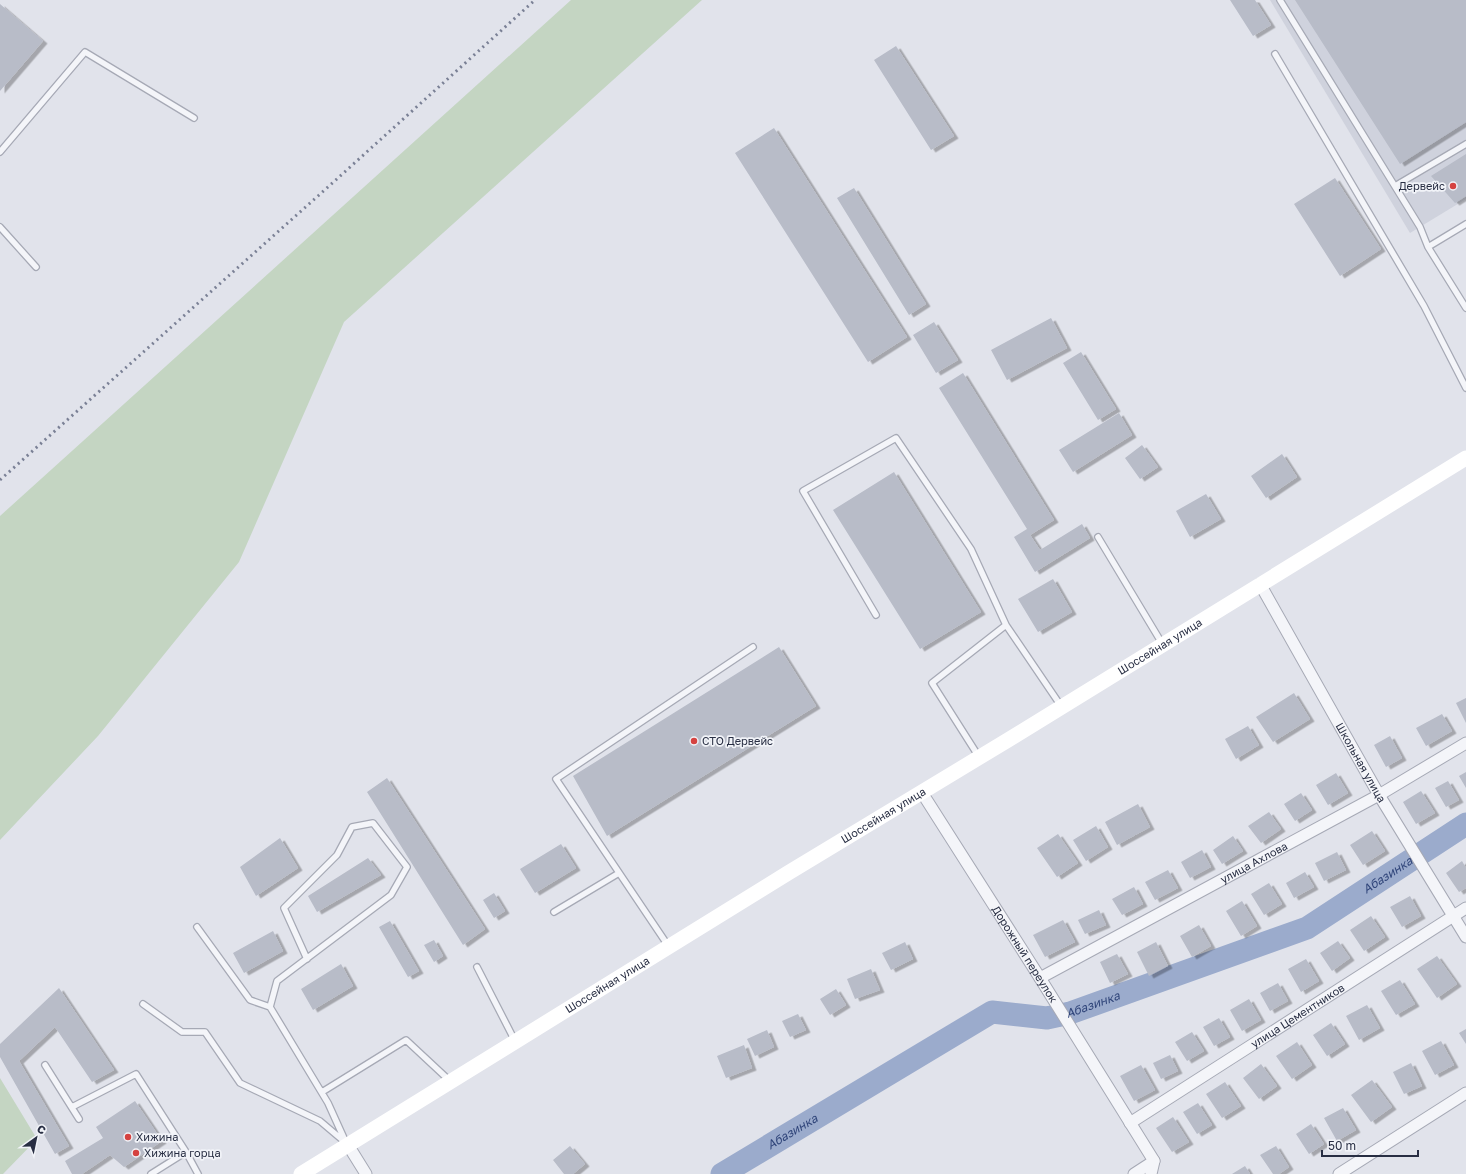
<svg xmlns="http://www.w3.org/2000/svg" width="1466" height="1174" font-family="'Golos Text',sans-serif">
<style>
.built{fill:#cfd2dd}
.green{fill:#c4d5c2}
.lines{fill:none;stroke-linecap:round;stroke-linejoin:round}
.river{stroke:#9babcc;stroke-width:23}
.building{fill:#b8bcc8;filter:url(#shadow)}
.lane-casing{stroke:#a6a9b5;stroke-width:8}
.street-casing{stroke:#a6a9b5;stroke-width:13}
.lane{stroke:#f4f5f9;stroke-width:5.5}
.street{stroke:#f4f5f9;stroke-width:11}
.secondary{stroke:#fff;stroke-width:15}
.rail{stroke:#7a8095;stroke-width:3;stroke-dasharray:2 4;stroke-linecap:butt}
.poi-dot{fill:#d54240;stroke:#f1f3f8;stroke-width:1.5}
.labels{text-anchor:middle;stroke-width:3.5;stroke-linejoin:round;paint-order:stroke}
.poi-label{font-size:11px;fill:#282e43;stroke:#f1f3f8;text-anchor:start}
.street-label{font-size:11px;fill:#282e43;stroke:#f1f3f8}
.water-label{font-size:12px;font-style:italic;fill:#30457a;stroke:#f1f3f8}
</style>
<defs>
<filter id="shadow"><feDropShadow dx="4.5" dy="2.5" stdDeviation="0" flood-color="#0004"/></filter>
</defs>
<rect width="100%" height="100%" fill="#e1e3eb"/>
<!-- built -->
<path class="built" d="M1270 0H1466V199L1410 233Z"/>
<!-- green -->
<path class="green" d="M571 0H702L344 322 239 562 98 736 0 840V516Z
M0 1078 37 1139 3 1174H0Z"/>
<g class="lines">
<!-- river -->
<path class="river" id="s1" d="M722 1174 992 1012 1047 1018 1070 1013 1307 928 1466 824"/>
</g>
<!-- building -->
<path class="building" d="M1230 0H1255L1271 25 1253 36Z
M1295 0H1466V122L1400 164Z
M0 4 43 41 0 91Z
M896 46 954 136 931 150 874 60Z
M774 128 907 337 868 362 735 153Z
M1466 154V196L1455 203 1431 176Z
M1335 178 1381 249 1340 276 1294 204Z
M854 188 926 304 909 315 837 198Z
M1051 318 1067 348 1007 380 991 350Z
M934 322 958 360 936 373 913 335Z
M1081 352 1116 409 1098 420 1063 363Z
M963 373 1054 520 1030 535 1040 550 1082 524 1090 538 1035 572 1014 537 1027 529 939 388Z
M1119 413 1132 435 1073 472 1059 450Z
M1142 445 1158 467 1140 479 1125 458Z
M1282 454 1297 477 1266 498 1251 476Z
M894 472 981 612 920 649 833 510Z
M1206 494 1221 519 1190 537 1176 511Z
M1053 579 1072 612 1038 632 1018 599Z
M779 647 816 706 607 836 573 776Z
M1294 693 1310 719 1273 742 1256 717Z
M1466 698V723L1456 703Z
M1442 714 1452 731 1426 746 1416 728Z
M1248 726 1259 745 1236 759 1225 739Z
M1390 736 1402 758 1386 767 1374 745Z
M1466 772V788L1459 776Z
M1336 773 1348 793 1328 805 1316 785Z
M387 778 485 929 463 945 367 792Z
M1448 781 1459 800 1446 807 1435 788Z
M1421 791 1435 813 1416 824 1403 802Z
M1301 793 1312 810 1295 821 1284 804Z
M1138 804 1150 827 1117 845 1105 822Z
M1269 812 1281 829 1261 843 1248 826Z
M1096 826 1108 847 1086 861 1073 840Z
M1372 831 1385 851 1363 865 1350 845Z
M1058 834 1078 863 1057 877 1037 848Z
M1233 836 1243 851 1222 864 1213 850Z
M280 838 298 868 256 896 240 867Z
M561 844 576 868 535 893 520 869Z
M1202 850 1211 867 1190 878 1181 862Z
M1337 852 1346 870 1324 881 1315 863Z
M368 858 381 875 317 912 308 896Z
M1462 861 1466 868V888L1459 892 1446 873Z
M1168 870 1178 888 1155 900 1145 882Z
M1305 872 1314 887 1294 898 1286 883Z
M1269 883 1282 904 1264 915 1251 894Z
M1134 887 1143 904 1122 915 1112 899Z
M494 893 505 911 494 918 483 900Z
M1410 896 1421 916 1402 927 1390 907Z
M1242 901 1257 926 1241 936 1226 911Z
M1099 910 1106 925 1085 934 1078 920Z
M1371 916 1385 937 1364 951 1350 930Z
M1063 920 1075 942 1045 957 1033 935Z
M390 921 419 971 408 977 379 927Z
M1199 925 1211 946 1192 957 1180 936Z
M273 931 283 951 244 973 233 953Z
M434 940 443 956 434 962 424 945Z
M1338 941 1350 958 1332 971 1320 953Z
M905 942 913 959 891 970 882 953Z
M1156 942 1168 966 1149 976 1137 952Z
M1117 954 1128 974 1110 983 1100 962Z
M1437 956 1457 984 1437 998 1417 969Z
M1306 959 1319 981 1301 992 1288 969Z
M341 964 353 986 313 1010 301 989Z
M871 969 880 990 855 999 847 979Z
M1400 980 1415 1004 1396 1015 1381 991Z
M1278 983 1288 1001 1270 1011 1260 993Z
M59 988 114 1070 92 1082 55 1027 19 1061 69 1146 55 1154 0 1057V1044Z
M836 989 846 1005 830 1015 820 999Z
M1249 999 1261 1020 1242 1031 1230 1010Z
M1367 1005 1380 1028 1359 1040 1346 1016Z
M798 1014 806 1030 790 1037 782 1021Z
M1219 1018 1230 1037 1214 1046 1203 1027Z
M1331 1023 1345 1044 1327 1056 1313 1035Z
M1466 1029V1044L1459 1033Z
M767 1030 774 1047 755 1056 747 1039Z
M1192 1032 1204 1051 1187 1061 1175 1042Z
M1441 1041 1454 1065 1435 1075 1422 1051Z
M1297 1042 1312 1065 1292 1079 1276 1056Z
M744 1045 752 1068 726 1078 717 1056Z
M1170 1055 1178 1071 1161 1079 1153 1063Z
M1411 1063 1422 1086 1404 1094 1393 1072Z
M1261 1064 1277 1086 1259 1099 1243 1078Z
M1141 1065 1155 1090 1134 1101 1120 1076Z
M1372 1080 1392 1107 1371 1122 1351 1095Z
M1225 1082 1241 1106 1222 1118 1206 1094Z
M135 1101 162 1141 124 1167 110 1155 82 1174H72L65 1161 103 1138 96 1127Z
M1198 1103 1212 1125 1197 1134 1183 1112Z
M1343 1108 1356 1130 1337 1141 1324 1118Z
M1173 1117 1189 1142 1172 1152 1156 1128Z
M1311 1124 1324 1144 1309 1154 1296 1134Z
M570 1146 585 1164 573 1174H564L553 1160Z
M1276 1146 1289 1167 1279 1174H1273L1260 1155Z
M1245 1166 1250 1174H1232Z"/>
<g class="lines">
<defs>
<path id="lane" d="M1280 0 1420 227 1428 247 1466 308
M1275 54 1424 306 1466 388
M0 152 85 52 194 118
M1395 186 1466 144
M0 227 36 267
M1428 247 1466 224
M1098 537 1163 645
M876 615 803 491 896 438 971 549 1006 625 932 683 979 757
M1006 625 1061 706
M554 912 619 873
M197 927 250 1000 270 1007 328 1103 347 1145
M669 947 556 779 753 647
M477 967 515 1041
M143 1004 182 1032H205L240 1083 320 1121 346 1143
M270 1007 277 981 391 895 407 867 373 823 352 827 337 855 284 908 307 959
M45 1065 79 1119
M322 1092 406 1040 450 1081
M72 1107 136 1074 186 1152 198 1174
M151 1174 186 1152"/>
<g id="street">
<path id="s2" d="M1260 584 1379 795 1466 937"/>
<path id="s3" d="M926 799 1040 978 1154 1161 1151 1174"/>
<path id="s4" d="M1040 978 1379 795 1466 743"/>
<path id="s5" d="M1130 1123 1466 908"/>
<path d="M348 1145 366 1174"/>
<path d="M1134 1174 1154 1161"/>
<path d="M1339 1174 1466 1093"/>
</g>
</defs>
<!-- lane casing -->
<use href="#lane" class="lane-casing"/>
<!-- street casing -->
<use href="#street" class="street-casing"/>
<!-- lane -->
<use href="#lane" class="lane"/>
<!-- street -->
<use href="#street" class="street"/>
<!-- secondary -->
<path class="secondary" id="s6" d="M301 1174 788 873 1008 740 1466 458"/>
<!-- rail -->
<path class="rail" d="M0 480 318 196 535 0"/>
</g>
<!-- markers -->
<g class="poi-dot">
<circle cx="1453" cy="186" r="4"/>
<circle cx="694" cy="741" r="4"/>
<circle cx="128" cy="1137" r="4"/>
<circle cx="136" cy="1153" r="4"/>
</g>
<g class="labels">
<!-- poi labels -->
<g class="poi-label">
<text x="1445" y="190" text-anchor="end">Дервейс</text>
<text x="702" y="745">СТО Дервейс</text>
<text x="136" y="1141">Хижина</text>
<text x="144" y="1157">Хижина горца</text>
</g>
<!-- street labels -->
<g class="street-label">
<text dy="4" stroke="none"><textPath href="#s6" startOffset="1008">Шоссейная улица</textPath></text>
<text dy="4" stroke="none"><textPath href="#s2" startOffset="205">Школьная улица</textPath></text>
<text dy="4" stroke="none"><textPath href="#s6" startOffset="684">Шоссейная улица</textPath></text>
<text dy="4" stroke="none"><textPath href="#s4" startOffset="243">улица Ахлова</textPath></text>
<text dy="4" stroke="none"><textPath href="#s3" startOffset="184">Дорожный переулок</textPath></text>
<text dy="4" stroke="none"><textPath href="#s6" startOffset="360">Шоссейная улица</textPath></text>
<text dy="4" stroke="none"><textPath href="#s5" startOffset="199">улица Цементников</textPath></text>
</g>
<!-- water labels -->
<g class="water-label">
<text dy="4" stroke="none"><textPath href="#s1" startOffset="742">Абазинка</textPath></text>
<text dy="4" stroke="none"><textPath href="#s1" startOffset="418">Абазинка</textPath></text>
<text dy="4" stroke="none"><textPath href="#s1" startOffset="82">Абазинка</textPath></text>
</g>
</g>
<!-- north arrow -->
<g transform="translate(36 1138) rotate(33)" stroke="#f1f3f8" stroke-width="3" paint-order="stroke">
<path d="M0-3L7 15L0 10L-7 15Z" fill="#282e43"/>
<text y="-6" font-size="11" font-weight="bold" text-anchor="middle" fill="#282e43">С</text>
</g>
<!-- scale -->
<path d="M1322 1150v6h96v-6" fill="none" stroke="#282e43" stroke-width="2"/>
<text x="1328" y="1150" font-size="12" fill="#282e43" stroke="#f1f3f8" stroke-width="3" paint-order="stroke">50 m</text>
</svg>
